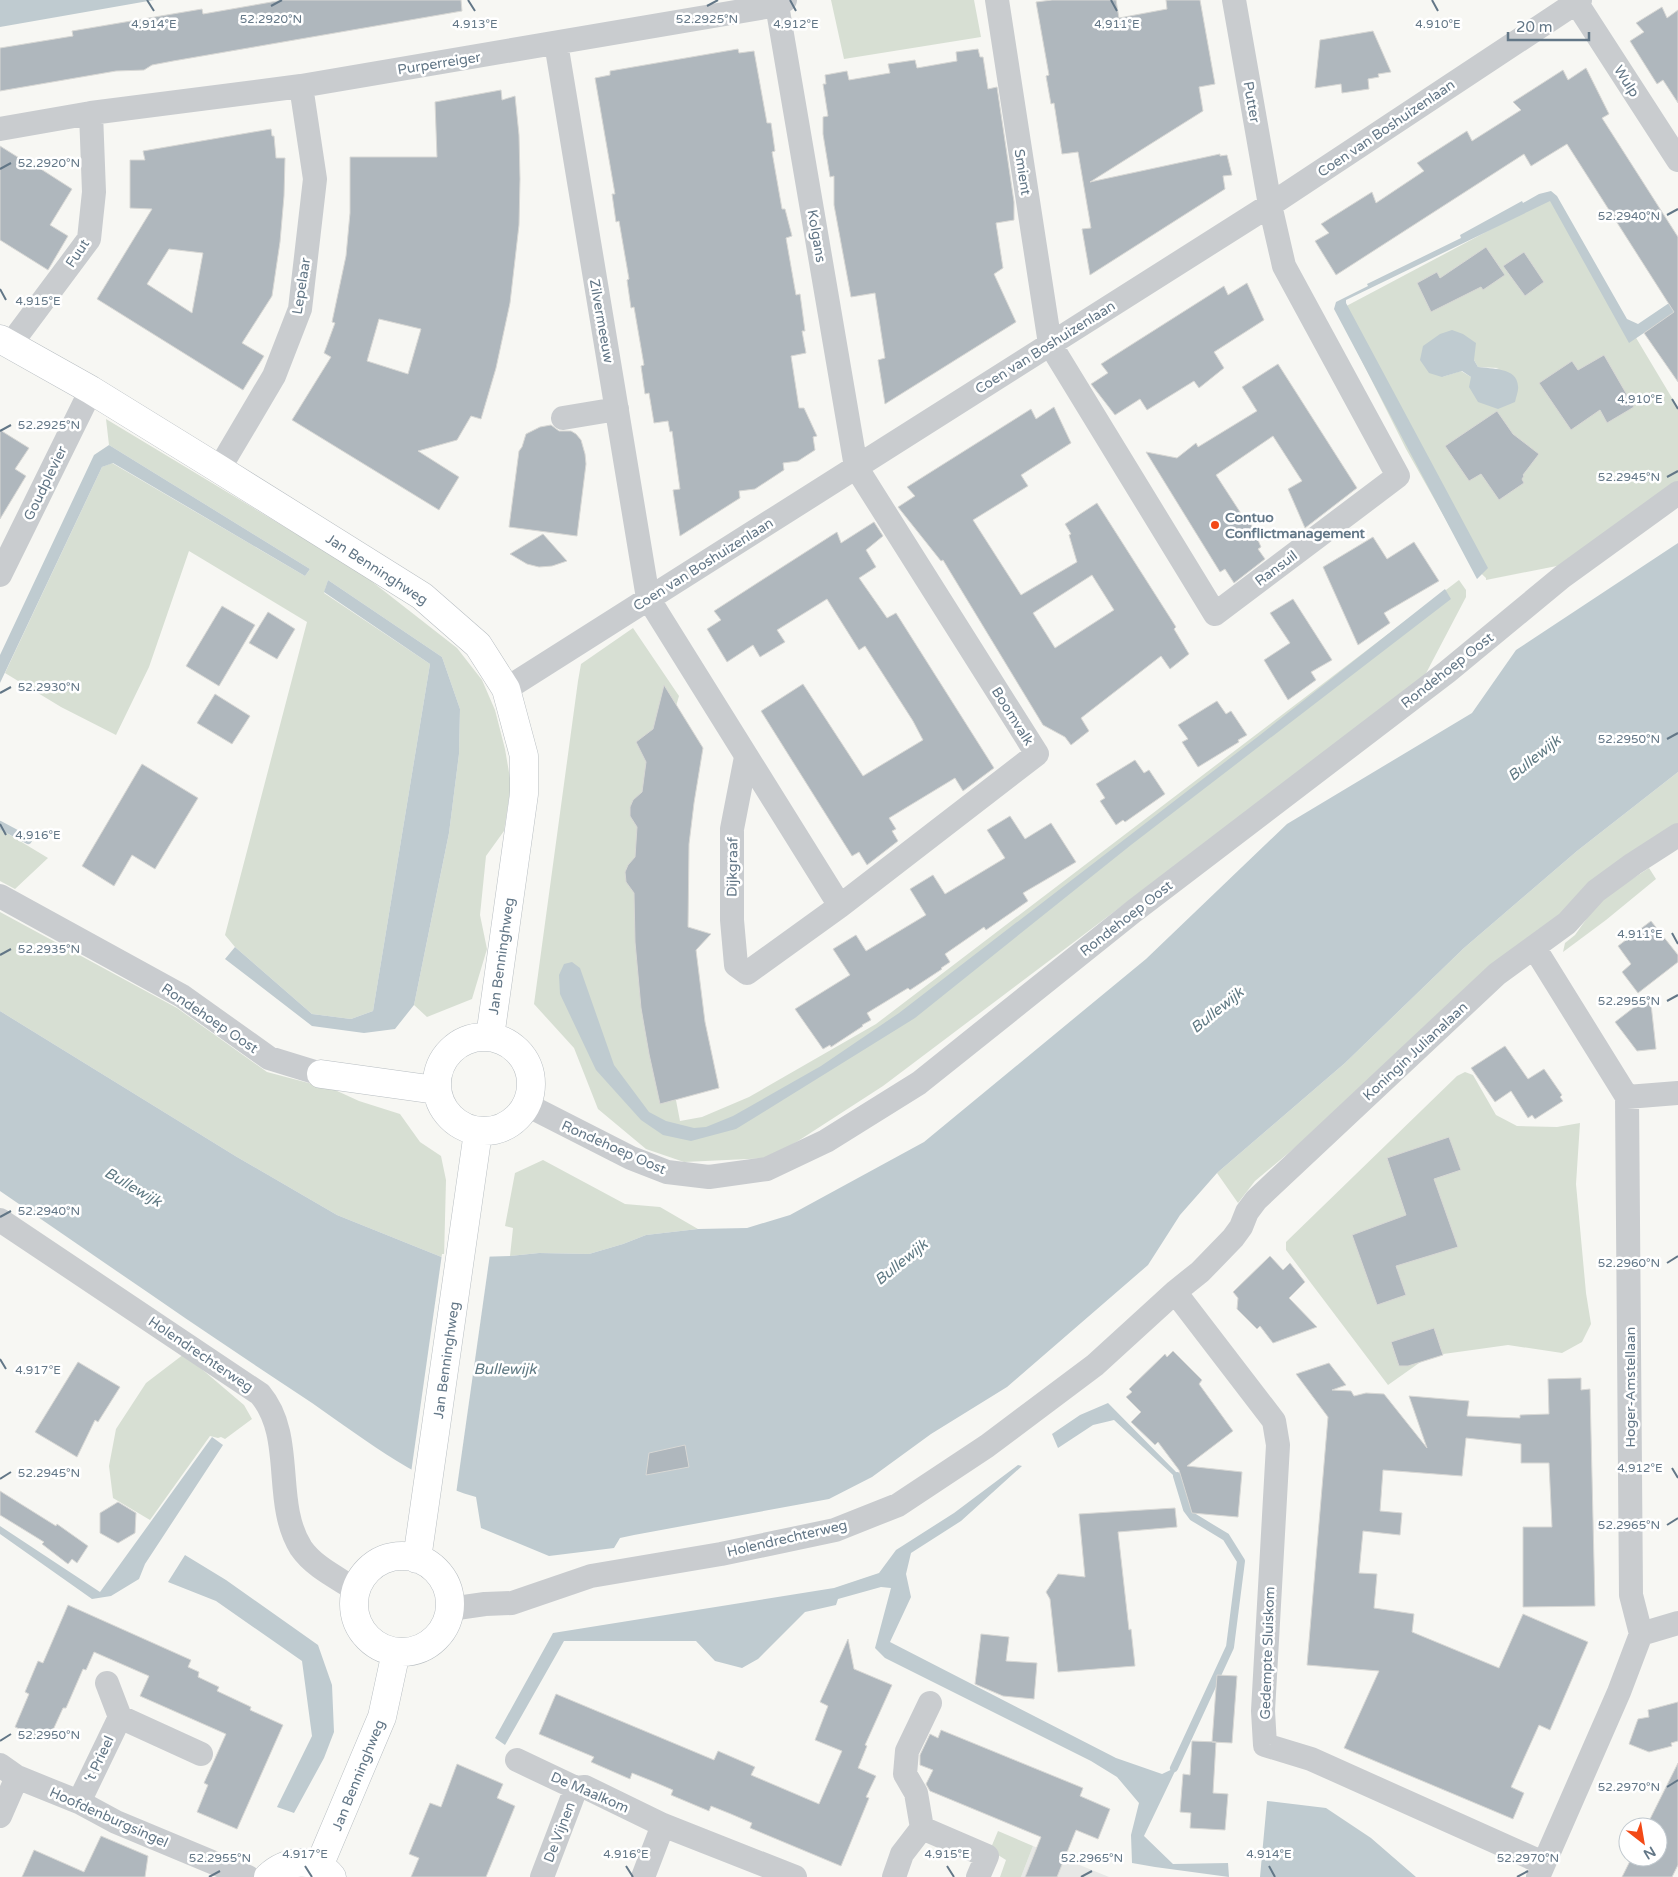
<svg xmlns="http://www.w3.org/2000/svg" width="1678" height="1877" font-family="'Varela Round',sans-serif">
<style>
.built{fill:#e7e8e6}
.green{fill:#d7dfd3;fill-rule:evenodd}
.water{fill:#bfcbd0}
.pier{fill:#f7f7f3}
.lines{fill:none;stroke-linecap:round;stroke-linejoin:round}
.stream{stroke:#bfcbd0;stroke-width:8}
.building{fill:#afb7bd;stroke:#d8d8d5;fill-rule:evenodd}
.secondary-casing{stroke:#b8bec2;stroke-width:29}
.street{stroke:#c9cccf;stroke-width:24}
.secondary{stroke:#fff;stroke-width:28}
.ticks{fill:none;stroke:#637787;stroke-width:2}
.poi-dot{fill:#f34916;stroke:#fff;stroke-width:2}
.labels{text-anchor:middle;stroke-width:5;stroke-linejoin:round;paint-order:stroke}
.street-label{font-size:14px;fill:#637787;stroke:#fff}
.poi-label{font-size:14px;font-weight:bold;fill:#637787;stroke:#fff;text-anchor:start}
.water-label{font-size:15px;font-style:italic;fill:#5f7983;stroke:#fff}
.ticks-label{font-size:12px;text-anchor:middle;fill:#637787;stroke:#fff;stroke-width:5;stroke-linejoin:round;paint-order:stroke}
</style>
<rect width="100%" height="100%" fill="#f7f7f3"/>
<!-- built -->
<path class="built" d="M1033 1846 1109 1877H1021Z"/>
<!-- green -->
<path class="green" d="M831 0H974L981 37 844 59Z
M1552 197 1678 408V485L1577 562 1486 580V578L1471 564 1406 449 1337 311ZM1474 360 1478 367 1499 368 1471 377 1461 371 1442 377Z
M106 419 361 573 457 648 482 680 495 710 505 749 511 784 504 831 486 856 480 915 487 949 472 999 427 1017 414 1005 449 833 459 754 460 709 442 657 328 580 324 593 430 664 373 1011 351 1019 312 1014 235 947 225 935 307 622 189 551 149 667 116 735 61 707 5 673 102 467 112 463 305 576 310 569 109 445Z
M1459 580 1466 590V597L1423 679 883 1086 798 1141 767 1158 684 1162 646 1149 598 1109 574 1048 534 1004 578 681 581 664 633 628 679 696 671 723 660 1017 680 1121 702 1117 749 1097 876 1024Z
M1678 772V823L1636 852 1352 1100 1255 1181 1238 1203 1217 1173 1345 1063 1464 948 1577 851Z
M0 829 48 858 15 889 0 881Z
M1649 868 1656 879 1606 920 1563 952 1565 943 1575 935 1600 900Z
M0 912 177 1008 267 1072 335 1090 359 1101 400 1114 420 1142 441 1156 446 1180 444 1258 337 1215 237 1157 0 1011Z
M1465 1072 1473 1075 1496 1115 1517 1126 1557 1127 1580 1123 1576 1184 1586 1293 1591 1324 1582 1342 1562 1353 1508 1345 1429 1356 1388 1385 1286 1250V1242L1457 1076Z
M543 1160 625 1204 660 1207 698 1229 646 1235 623 1244 589 1254 539 1253 510 1256 513 1228 505 1226 515 1173Z
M184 1354 244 1405 252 1419 225 1439 221 1437 218 1438 210 1436 150 1520 113 1498 109 1466 116 1429 146 1383Z
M998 1831 1033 1846 1021 1877H1000L1006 1860 990 1850Z"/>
<!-- water -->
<path class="water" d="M0 0H154L0 27Z
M1551 191 1557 196 1627 319 1638 324 1678 297V310L1629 343 1550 201 1346 300V303L1488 568 1477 579 1334 309 1336 302 1368 286 1367 284 1461 238 1460 235 1522 201 1523 203 1539 194Z
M1452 330 1463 334 1476 343 1474 360 1478 367C1491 369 1517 367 1518 386 1519 390 1516 397 1515 402L1498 409 1478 402 1469 387 1471 377 1462 371 1442 377 1429 373 1420 360 1423 346 1440 334Z
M109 445 310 569 305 576 113 463 102 467 0 683V655L94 455Z
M1678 543V772L1577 851 1464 948 1345 1063 1217 1173 1180 1215 1148 1265 1007 1387 931 1434 872 1477 829 1499 634 1535 620 1538 614 1548 549 1556 481 1528 476 1497C413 1480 357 1433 303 1397 201 1330 101 1260 0 1191V1011L237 1157 337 1215 444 1258 510 1256 539 1253 589 1254 623 1244 646 1235 698 1229 747 1228 790 1215 924 1142 1146 959 1287 824 1472 713 1516 650Z
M328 580 442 657 460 709 459 754 449 833 439 882 414 1005 395 1029 364 1033 312 1026 225 959 235 947 312 1014 351 1019 373 1011 430 664 324 592Z
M1445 589 1451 599 1131 845 915 1018 736 1129 691 1141 663 1135 641 1120 596 1070 560 994 559 975 564 964 572 962 580 968 614 1065 649 1112 666 1121 694 1128 706 1127 733 1116 821 1066 899 1013 1260 735Z
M1108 1403 1181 1477 1173 1475 1114 1420 1093 1425 1058 1448 1052 1434 1080 1415Z
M212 1437 223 1445 145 1564 139 1579 111 1596 92 1599 0 1534V1526L100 1592Z
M1018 1465 1022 1466 961 1521 911 1553 906 1574 911 1597 890 1642 1116 1758 1162 1774 1177 1767 1144 1836 1173 1864 1228 1863 1229 1877 1155 1867 1132 1863 1131 1835 1139 1803 1117 1777 1091 1761 885 1658 875 1648 891 1588 881 1587 838 1599 836 1605 805 1612 758 1659 742 1668 715 1661 696 1641H564L505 1745 495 1738 553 1633 834 1588 879 1573 896 1550 954 1513Z
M185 1555 226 1580 318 1645 332 1685 334 1732 324 1758 294 1813 277 1807 312 1736 302 1661 216 1601 168 1582Z
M1267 1801 1326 1808 1371 1838 1416 1877H1260Z"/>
<!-- pier -->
<path class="pier" d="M442 1254H490L456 1494 411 1473Z"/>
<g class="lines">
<!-- stream -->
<path class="stream" d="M0 825 28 840
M1174 1768 1230 1647 1241 1561 1226 1537 1193 1517 1187 1509 1177 1476"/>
</g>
<!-- building -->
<path class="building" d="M283 0H461L462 11 173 61 152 65 144 70 116 71 0 91V48L73 36 72 31 202 9 203 14Z
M1052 0H1116L1119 18 1167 9 1166 0H1200L1215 84 1199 87 1203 111 1090 182 1220 154V156L1227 155 1232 175 1223 176 1225 189 1090 275 1082 229 1091 228 1078 152 1062 154 1054 103 1051 104 1046 76 1049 75 1036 2Z
M1662 7 1667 18 1678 10V103L1663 80 1657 84 1630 41 1644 32 1636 23Z
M1373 31 1391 72 1378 74 1379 77 1368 79 1369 89 1342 93 1341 84 1315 88 1320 40Z
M738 49 739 53 754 51 767 123H771L775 151 772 152 782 209H785L792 236 786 238 796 295 800 294 805 331H802L806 353 791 356 799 408H804L817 436 813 437 815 450 798 461 783 463 784 470 755 489 739 491 740 498 680 536 673 490 680 489 672 431 670 432 668 421 654 423 649 393 645 394 641 366 644 365 634 307 631 308 627 280 629 279 619 221 616 222 612 194H615L595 78 610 75V71Z
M978 49 980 57H983L988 89 997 87 1014 202V220L996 223 1003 268 994 274 1016 322 885 404 878 360 885 358 875 293 851 297 834 205V176L830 177 823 134V117L828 116 823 84H826L825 75 847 71 849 80 890 73 888 64 915 60 917 68 957 61 956 52Z
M1586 68 1609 114 1602 118 1678 237V382L1644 333 1674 312 1567 144 1531 166 1524 154 1336 275 1315 241 1329 233 1321 224 1372 192 1376 203 1424 171 1417 163 1467 131 1472 141 1521 110 1513 102 1563 70 1568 80Z
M501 90 502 100 515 96 519 135 520 179 519 225 510 303 496 368 481 419 471 416 457 440 418 451 459 477 439 510 292 420 331 357 324 353 335 323 332 322 346 256 350 213V157H437L435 102ZM379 319 421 329 408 374 367 361Z
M271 129 272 136H274L276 158H285L284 196 280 242 272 296 242 343 264 356 243 390 97 299 152 209 130 208V160H145L143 151ZM169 249 203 253 192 313 147 284Z
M0 146 32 166 33 164 72 189 50 225 68 236 48 270 0 240Z
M1486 247 1505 275 1483 290 1481 287 1431 312 1417 283 1437 272 1440 278Z
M1524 252 1544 282 1525 296 1503 266Z
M1247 283 1264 320 1214 352 1224 368 1199 388 1194 381 1147 410 1140 399 1115 415 1091 384 1108 373 1101 364 1224 286 1228 295Z
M1604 355 1634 407 1607 423 1600 410 1571 430 1539 383 1572 361 1578 370Z
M1278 364 1357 488 1305 528 1288 489 1302 481 1273 436 1216 475 1242 515 1246 513 1261 547 1258 549 1265 559 1234 583 1225 569 1220 572 1146 452 1177 458 1196 443 1198 447 1257 411 1242 387Z
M1054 407 1071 443 1021 475 1028 486 973 520 1021 595 1077 562 1069 535 1071 534 1065 524 1097 503 1176 627 1174 629 1189 654 1170 669 1161 656 1081 718 1089 731 1071 745 1065 737 1043 725 943 560 941 561 898 507 915 496 907 487 1031 409 1036 419ZM1092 575 1114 610 1055 648 1033 613Z
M1497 411 1513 434 1539 454 1523 475 1524 476 1522 479 1524 483 1499 500 1481 474 1469 481 1445 446Z
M551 425 559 431H571L576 434 581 440 585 454 586 464 577 536 509 527 519 451 522 447 526 434 540 427Z
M0 430 29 448 15 469 26 476 0 519Z
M874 522 883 536 866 550 876 567 859 578 887 618 896 613 994 768 963 791 955 778 889 818 896 829 892 831 898 841 867 865 859 852 852 856 761 711 803 684 863 776 923 740 913 721 865 646 859 650 827 599 777 630 785 642 760 657 753 645 727 662 707 629 721 620 714 611 762 580 837 532 841 543Z
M543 534 567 561 552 566 539 567 527 564 510 554Z
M1373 537 1387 559 1414 542 1439 581 1384 613 1390 623 1358 645 1323 567Z
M1293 599 1332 660 1311 672 1316 680 1288 700 1264 660 1290 643 1270 613Z
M222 606 255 625 219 686 186 666Z
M268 612 295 629 277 659 249 643Z
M664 685 703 748 694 803 689 844 688 927 711 934 696 950 705 1022 719 1088 660 1104 649 1054 641 1008 635 942 634 893 626 882 625 872 628 865 635 857 637 827 630 816V807L633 800 642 792 646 762 636 742 653 729Z
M215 694 250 716 232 744 197 723Z
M1217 701 1226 714 1231 711 1247 735 1238 740 1239 742 1198 767 1182 742 1188 739 1178 725Z
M1135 760 1144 773 1149 770 1165 794 1125 822 1123 820 1116 825 1100 801 1105 798 1096 784Z
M142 764 198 798 155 869 132 855 114 886 82 866Z
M1010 816 1025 839 1051 823 1076 862 1023 893 1028 901 986 930 984 927 945 954 950 962 941 968 942 969 910 990 908 988 867 1013 871 1020 862 1025 863 1026 831 1047 830 1045 823 1049 795 1009 850 975 833 949 856 935 866 951 926 915 910 889 933 875 945 894 1005 858 987 830Z
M1651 921 1678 955V962L1638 993 1622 972 1631 964 1618 946Z
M1650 995 1656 1049 1637 1051 1615 1022Z
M1505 1046 1528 1079 1544 1069 1562 1095 1560 1097 1563 1101 1535 1119 1532 1115 1528 1118 1511 1091 1495 1102 1471 1068Z
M1449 1137 1461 1170 1434 1179 1458 1247 1396 1266 1406 1295 1377 1305 1352 1235 1406 1215 1387 1158Z
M1270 1256 1283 1270 1290 1263 1305 1282 1289 1298 1317 1327 1273 1343 1260 1326 1257 1329 1237 1309 1238 1298 1233 1292Z
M1434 1328 1443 1355 1408 1366H1399L1391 1342Z
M1173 1351 1202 1380 1199 1384 1233 1431 1187 1466 1242 1472 1238 1517 1192 1513 1179 1470 1158 1442 1155 1445 1131 1422 1141 1412 1126 1397 1132 1392 1129 1389 1165 1354 1167 1357Z
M78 1362 120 1387 98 1422 95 1420 77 1457 35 1432Z
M1329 1363 1346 1385 1332 1390 1351 1391 1354 1396 1366 1393 1384 1394 1427 1448 1409 1396 1469 1401 1467 1416 1520 1418V1415L1549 1414 1548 1379 1581 1378V1390L1590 1389 1595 1606 1523 1607V1527H1552L1549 1463H1521V1444L1466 1438 1462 1476 1383 1470 1380 1511 1402 1513 1400 1535 1363 1531 1359 1573 1377 1574 1374 1608 1414 1614 1412 1632 1499 1668 1523 1614 1588 1642 1550 1730 1539 1725 1511 1787 1524 1793 1513 1819 1344 1748 1379 1671 1307 1665 1328 1417 1296 1374Z
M685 1445 689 1467 646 1475 649 1453Z
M0 1491 56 1526 57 1524 88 1546 77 1563 72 1559 68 1564 42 1544 44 1542 0 1515Z
M118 1502 136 1513 135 1533 118 1543 100 1533V1513Z
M1175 1508 1177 1527 1118 1532 1129 1630 1131 1629 1135 1666 1058 1672 1050 1599 1046 1592 1058 1574 1085 1577 1079 1514Z
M68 1605 191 1660 188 1667 199 1672 198 1677 219 1687 217 1691 251 1707 250 1710 283 1725 237 1829 197 1812 208 1785 204 1783 226 1734 140 1696 149 1676 94 1652 86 1670 83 1669 66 1708H63L48 1741 15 1727 29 1694 25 1692 38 1661 43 1663Z
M981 1634 1009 1637 1006 1661 1037 1663 1034 1699 1003 1696 975 1684Z
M848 1639 854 1669 892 1685 865 1745 867 1746 858 1768 876 1776 866 1797 869 1798 841 1866 750 1828 752 1823 731 1814 711 1806 709 1811 671 1795 673 1790 652 1781 632 1773 630 1779 591 1762 594 1757 539 1734 556 1694 714 1760 718 1751 755 1767 751 1775 819 1804 842 1751 815 1740 828 1706 820 1702Z
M1217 1675 1237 1676 1232 1743 1212 1742Z
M1678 1702V1741L1671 1743 1672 1746 1649 1752 1629 1744 1638 1719 1649 1717 1648 1710Z
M941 1730 1083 1788 1080 1796 1110 1809 1098 1839 1076 1830 1057 1877H1025L1041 1837 930 1791 926 1784 933 1770 920 1765V1755L930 1734 938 1738Z
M1192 1741 1216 1742 1213 1793 1228 1794 1225 1830 1190 1828 1191 1813 1180 1812 1183 1774 1190 1775Z
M1678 1763V1865L1672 1877H1622L1632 1857H1658V1827H1646Z
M457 1764 503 1784 497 1798 515 1806 511 1816 486 1877H411L419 1858 409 1854 430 1803 441 1807Z
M101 1836 148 1856 145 1877H22L34 1850 84 1872Z"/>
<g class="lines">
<defs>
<path id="secondary" d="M0 339 91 390 219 469 422 596 478 645 506 689 524 756V794L490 1037
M437 1084a47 47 0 1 1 94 0a47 47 0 1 1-94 0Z
M321 1074 436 1090
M354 1604a48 48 0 1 1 96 0a48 48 0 1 1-96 0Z
M417 1559 478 1132
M319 1866 382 1717 396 1652
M268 1877C286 1860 315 1856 332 1877"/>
</defs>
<!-- secondary casing -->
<use href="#secondary" class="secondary-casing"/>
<!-- street -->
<path class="street" d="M997 0 1050 344 1215 614 1398 476 1284 266 1270 205 1234 0
M1576 2 1678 160
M556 43 648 598 840 906 1037 754 856 467 777 5
M0 129 91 113 301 86 777 5 785 0
M10 345 89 239 94 192 91 113
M563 418 617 409
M219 469 274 376 300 309 315 179 301 86
M0 575 91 390
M506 689 1270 205 1580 0
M746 757 732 829V920L736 965 747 973 840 906
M0 896 182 996 269 1058 321 1074
M1534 947 1627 1097 1631 1595 1641 1634 1619 1692 1538 1877
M1627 1097 1678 1093
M527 1105 631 1158 667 1172 709 1177 767 1169 826 1141 919 1083 1134 911 1447 672 1562 577 1678 493
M0 1220 260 1394C296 1437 272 1502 301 1548 314 1567 338 1578 356 1590
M1175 1292 1274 1421 1278 1445 1263 1711 1265 1745 1311 1759 1543 1863
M450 1609 485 1604 512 1603 591 1576 721 1554 835 1530 898 1505 987 1446 1095 1365 1175 1292 1200 1272 1233 1238 1241 1227 1247 1212 1256 1200 1497 974 1567 923 1596 891 1633 864 1678 835
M1641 1634 1678 1623
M107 1683 120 1717
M517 1760 576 1788 585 1787 663 1825 795 1877
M0 1765 17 1777 79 1802 116 1822 248 1877
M79 1802 120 1717 201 1754
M0 1816 17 1777
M922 1828 987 1856 978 1877
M542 1877 576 1788
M643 1877 663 1825
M894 1877 902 1854 922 1828 916 1793 905 1774 907 1751 930 1703"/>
<!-- secondary -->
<use href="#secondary" class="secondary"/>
</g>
<!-- ticks -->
<path class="ticks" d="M147 0 154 11M468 0 475 11M790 0 796 11M1111 0 1117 11M1432 0 1438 11M271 6 282 0M707 6 718 0M0 169 11 163M1667 215 1678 209M0 289 6 300M1672 399 1678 409M0 431 11 425M1667 477 1678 471M0 693 11 687M1667 739 1678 733M0 824 6 835M1672 933 1678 944M0 955 11 949M1667 1001 1678 995M0 1217 11 1211M1667 1263 1678 1256M0 1359 6 1369M1672 1468 1678 1478M0 1479 11 1472M1667 1525 1678 1518M0 1741 11 1734M1667 1787 1678 1780M305 1866 312 1877M626 1866 633 1877M947 1866 954 1877M1269 1866 1275 1877M209 1877 220 1871M1081 1877 1092 1871M1517 1877 1528 1871"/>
<!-- markers -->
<circle class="poi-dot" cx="1215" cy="525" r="5"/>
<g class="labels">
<!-- street labels -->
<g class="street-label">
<text transform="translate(439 63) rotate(-9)" y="5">Purperreiger</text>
<text transform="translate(1627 81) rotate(57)" y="5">Wulp</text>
<text transform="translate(1252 102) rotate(80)" y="5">Putter</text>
<text transform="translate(1386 128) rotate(-34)" y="5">Coen van Boshuizenlaan</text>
<text transform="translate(1023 172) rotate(81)" y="5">Smient</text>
<text transform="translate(817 236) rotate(80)" y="5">Kolgans</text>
<text transform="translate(77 253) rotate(-56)" y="5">Fuut</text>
<text transform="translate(301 286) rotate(-81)" y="5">Lepelaar</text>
<text transform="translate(602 321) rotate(80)" y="5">Zilvermeeuw</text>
<text transform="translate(1045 347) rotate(-32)" y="5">Coen van Boshuizenlaan</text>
<text transform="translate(45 483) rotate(-64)" y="5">Goudplevier</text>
<text transform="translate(703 564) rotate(-32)" y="5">Coen van Boshuizenlaan</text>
<text transform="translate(1276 568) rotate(-37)" y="5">Ransuil</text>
<text transform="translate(377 569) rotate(33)" y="5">Jan Benninghweg</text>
<text transform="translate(1447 670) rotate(-38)" y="5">Rondehoep Oost</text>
<text transform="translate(1013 716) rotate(58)" y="5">Boomvalk</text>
<text transform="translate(732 867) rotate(-89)" y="5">Dijkgraaf</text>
<text transform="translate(1126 918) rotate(-38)" y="5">Rondehoep Oost</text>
<text transform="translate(501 956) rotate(-82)" y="5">Jan Benninghweg</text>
<text transform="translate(210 1018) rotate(34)" y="5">Rondehoep Oost</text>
<text transform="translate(1415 1051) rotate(-43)" y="5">Koningin Julianalaan</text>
<text transform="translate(614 1147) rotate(24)" y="5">Rondehoep Oost</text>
<text transform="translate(201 1354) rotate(34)" y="5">Holendrechterweg</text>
<text transform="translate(446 1360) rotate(-82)" y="5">Jan Benninghweg</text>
<text transform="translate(1630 1387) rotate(-90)" y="5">Hoger-Amstellaan</text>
<text transform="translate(787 1538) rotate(-13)" y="5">Holendrechterweg</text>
<text transform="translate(1267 1653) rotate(-88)" y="5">Gedempte Sluiskom</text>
<text transform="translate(99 1759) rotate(-65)" y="5">'t Prieel</text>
<text transform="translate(358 1775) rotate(-68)" y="5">Jan Benninghweg</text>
<text transform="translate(590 1792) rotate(23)" y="5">De Maalkom</text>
<text transform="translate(109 1817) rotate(24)" y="5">Hoofdenburgsingel</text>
<text transform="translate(559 1832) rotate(-69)" y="5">De Vijnen</text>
</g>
<!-- poi labels -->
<g class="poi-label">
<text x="1225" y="522">Contuo<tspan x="1225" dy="16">Conflictmanagement</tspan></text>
</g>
<!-- water labels -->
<g class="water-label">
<text transform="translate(1534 758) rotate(-39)" y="5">Bullewijk</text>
<text transform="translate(1217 1010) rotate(-39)" y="5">Bullewijk</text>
<text transform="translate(133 1187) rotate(30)" y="5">Bullewijk</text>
<text transform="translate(901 1262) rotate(-39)" y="5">Bullewijk</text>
<text x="505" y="1374">Bullewijk</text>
</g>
</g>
<g class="ticks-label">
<text x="271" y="23">52.2920°N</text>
<text x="707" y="23">52.2925°N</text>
<text x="154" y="28">4.914°E</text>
<text x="475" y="28">4.913°E</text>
<text x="796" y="28">4.912°E</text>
<text x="1117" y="28">4.911°E</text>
<text x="1438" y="28">4.910°E</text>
<text x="49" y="167">52.2920°N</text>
<text x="1629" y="220">52.2940°N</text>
<text x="38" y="305">4.915°E</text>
<text x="1640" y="403">4.910°E</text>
<text x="49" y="429">52.2925°N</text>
<text x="1629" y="481">52.2945°N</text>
<text x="49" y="691">52.2930°N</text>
<text x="1629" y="743">52.2950°N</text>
<text x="38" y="839">4.916°E</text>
<text x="1640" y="938">4.911°E</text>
<text x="49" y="953">52.2935°N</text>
<text x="1629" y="1005">52.2955°N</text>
<text x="49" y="1215">52.2940°N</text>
<text x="1629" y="1267">52.2960°N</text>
<text x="38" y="1374">4.917°E</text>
<text x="1640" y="1472">4.912°E</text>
<text x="49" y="1477">52.2945°N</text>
<text x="1629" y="1529">52.2965°N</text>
<text x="49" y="1739">52.2950°N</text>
<text x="1629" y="1791">52.2970°N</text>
<text x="305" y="1858">4.917°E</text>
<text x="626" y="1858">4.916°E</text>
<text x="947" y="1858">4.915°E</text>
<text x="1269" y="1858">4.914°E</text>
<text x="220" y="1862">52.2955°N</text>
<text x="1092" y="1862">52.2965°N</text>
<text x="1528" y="1862">52.2970°N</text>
</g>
<!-- north arrow -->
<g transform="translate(1643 1842) rotate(149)"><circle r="24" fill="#ffffff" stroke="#c1c9cf"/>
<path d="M0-4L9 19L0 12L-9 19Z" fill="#f34916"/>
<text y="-8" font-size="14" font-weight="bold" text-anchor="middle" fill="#637787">N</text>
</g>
<!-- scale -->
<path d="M1508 32v8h81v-8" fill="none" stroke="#637787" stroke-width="2.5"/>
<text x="1516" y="32" font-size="15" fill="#637787" stroke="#ffffff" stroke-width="4" paint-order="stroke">20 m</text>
</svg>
